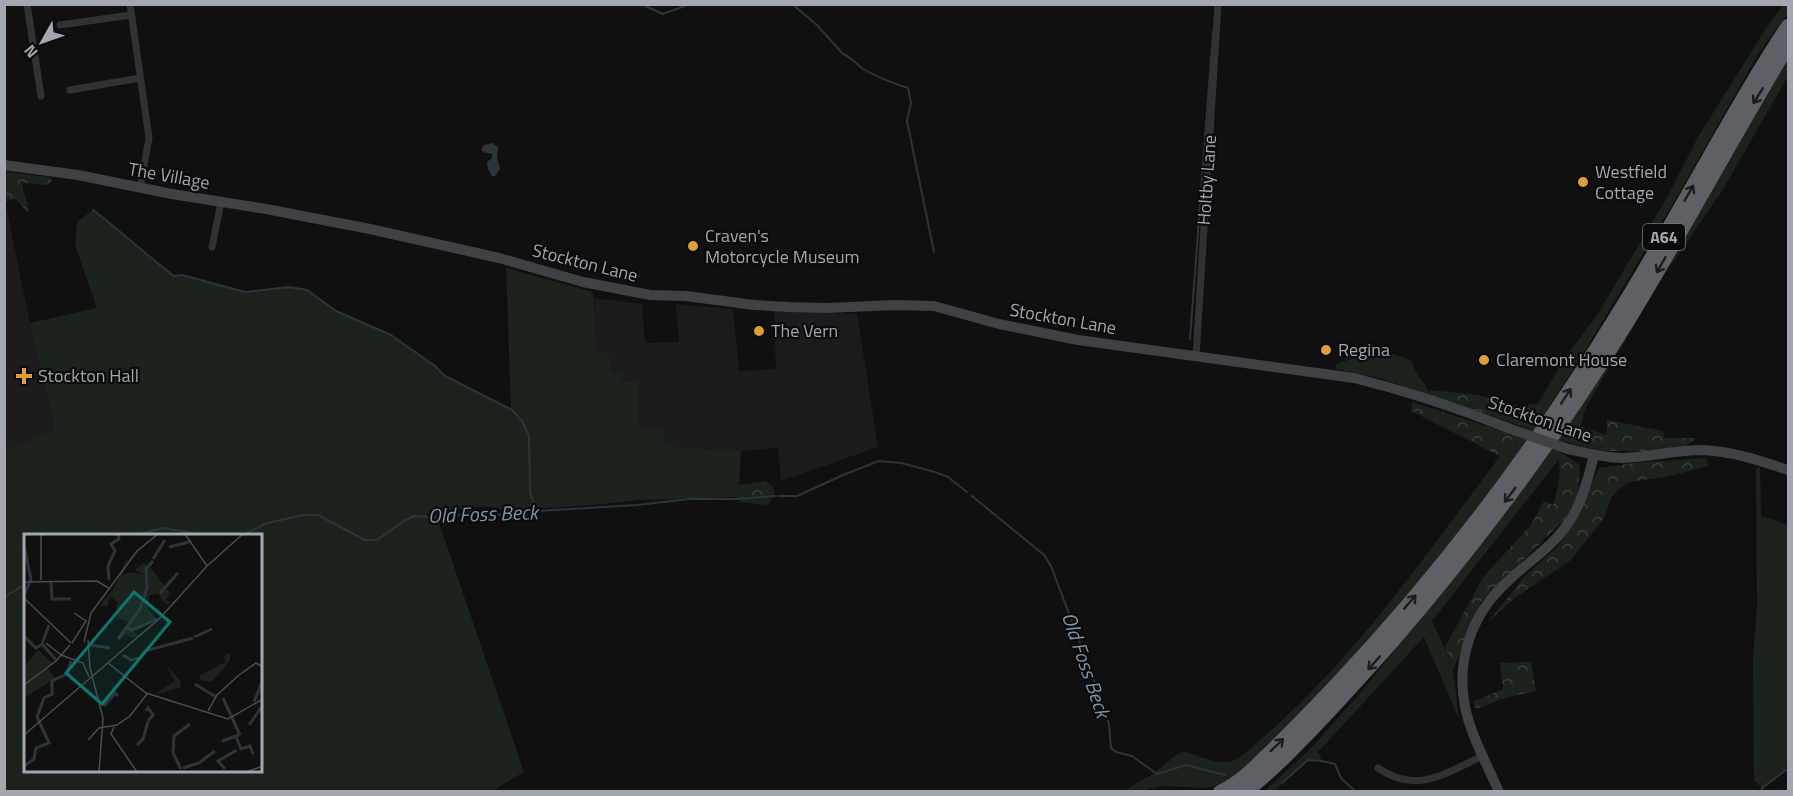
<svg xmlns="http://www.w3.org/2000/svg" width="1793" height="796" font-family="'Titillium Web',sans-serif">
<style>
.built{fill:#1c1c1e}
.grass{fill:#1c231d;fill-rule:evenodd}
.forest{fill:url(#forest-crowns)}
.water{fill:#2c353a}
.lines{fill:none;stroke-linecap:round;stroke-linejoin:round}
.stream{stroke:#2c353a;stroke-width:2}
.street{stroke:#313235;stroke-width:7}
.secondary{stroke:#3f4145;stroke-width:10}
.highway{stroke:#5e6066;stroke-width:14}
.secondary-bridge{stroke:#3f4145;stroke-width:10}
.oneway{stroke:#1c1c1e}
.poi-dot{fill:#e09d38;stroke:#0b0b0c;stroke-width:2}
.labels{text-anchor:middle;stroke-width:4.5;stroke-linejoin:round;paint-order:stroke}
.shield{fill:#0b0b0c;stroke:#75787f;stroke-width:1.5}
.shield-label{font-size:16px;font-weight:bold;fill:#a2a7b0}
.poi-label{font-size:18px;fill:#a2a7b0;stroke:#0b0b0c;text-anchor:start}
.street-label{font-size:18px;fill:#a2a7b0;stroke:#0b0b0c}
.water-label{font-size:20px;font-style:italic;fill:#7b97a9;stroke:#0b0b0c}
.inset-river{fill:none;stroke:#2c353a;stroke-width:3}
.inset-road{fill:none;stroke:#4a4c51;stroke-width:1.5}
.view{fill:#0f766e;fill-opacity:0.15;stroke:#0f766e;stroke-width:3}
.inset-edge{fill:none;stroke:#a2a7b0;stroke-width:3}
</style>
<defs>
<pattern id="forest-crowns" width="20" height="18" patternUnits="userSpaceOnUse" patternTransform="scale(1.5)"><rect width="20" height="18" fill="#1c231d"/><path d="M2 6a3 3 0 1 1 6 0M12 15a3 3 0 1 1 6 0" fill="none" stroke="#3a403b"/></pattern>
</defs>
<rect width="100%" height="100%" fill="#101011"/>
<!-- built -->
<path class="built" d="M4 196 30 323 55 430 5 450Z
M594 298 642 304 645 343 679 342 676 304 733 309 739 371 776 369 774 311 857 314 878 447 781 481 778 448 741 451 664 446 640 430 638 381 621 382 611 374 597 353Z"/>
<!-- grass -->
<path class="grass" d="M1784 5H1788V15L1774 32 1757 56 1678 195 1583 354 1533 431 1519 425 1528 412 1538 404 1564 359 1598 314 1670 192 1698 137 1772 19Z
M1788 56V76L1722 191 1664 275 1586 407 1580 427 1571 437 1573 444 1554 439Z
M93 210C121 231 145 255 174 276L182 275 245 292 289 287 307 290 336 311 391 335 435 366 445 376 511 409 506 268 593 292 597 352H608L611 374 621 373 622 382 638 381 640 430 662 428 665 446 741 451 738 497 641 500 602 504 506 511C485 501 458 510 436 514L524 772 490 792 5 791V450L55 430 30 323 97 308 75 245 77 222ZM26 535H261V770H26Z
M1379 350 1412 360C1414 377 1427 381 1429 395L1383 379 1336 369V364Z
M1510 434 1529 440 1414 591 1332 681 1231 781 1207 788 1161 786 1140 791 1123 792 1143 779 1152 775 1173 757 1183 751C1197 755 1213 763 1228 762 1238 761 1254 746 1261 739 1355 659 1426 554 1500 456L1517 444Z
M1551 449 1557 450 1559 459 1432 621 1444 647 1453 670 1459 719 1424 637 1318 752 1322 761 1308 760 1274 791 1264 792 1314 745 1361 692 1460 570Z
M1760 467 1761 516 1788 525V752L1786 770 1762 788 1754 780 1753 660 1757 606 1756 469Z"/>
<!-- forest -->
<path class="forest" d="M5 172 49 177 52 181 46 185 23 183C21 194 30 201 28 212L15 199 5 202Z
M1429 390 1478 395 1523 407 1531 404H1538L1528 412 1519 425 1429 395Z
M1412 402 1510 434 1517 444 1500 456 1411 411Z
M1607 420 1663 431 1665 438H1697L1685 446 1646 451H1604L1573 444 1571 437 1580 427 1607 435Z
M1557 450 1580 465 1578 494 1565 519 1481 602 1453 670 1445 647 1484 576 1531 525 1544 501 1553 505C1559 486 1562 470 1557 450Z
M1706 458 1708 466 1670 476 1630 482 1619 489 1611 498 1604 518 1571 560 1516 597 1487 623 1525 576 1557 547 1571 528 1599 468 1634 463Z
M765 481 772 486 775 492 768 505 740 502 738 497 739 485Z
M1531 662 1536 691 1505 698 1476 709 1473 702 1503 689 1500 663Z"/>
<!-- water -->
<path class="water" d="M492 143 498 147 497 158 500 169 495 176H492C489 172 487 167 487 162L492 158V154L483 152 481 149 484 145Z"/>
<g class="lines">
<!-- stream -->
<path class="stream" d="M641 4 663 14 690 4
M792 4 817 25 843 54C851 57 856 64 863 69 877 77 892 83 908 88L911 103 907 121 934 252
M93 210C121 231 146 255 174 276L182 275 245 292 289 287 307 290 336 311 391 335 435 366 445 376 512 410 522 421 529 436 530 493 537 511
M1190 339 1213 32
M779 496H797L843 475 879 461 901 463 935 472 948 477 967 492
M972 496 1044 555 1051 566 1102 701 1109 724 1111 748 1116 752 1132 756 1157 774 1186 765 1225 775
M136 535 163 528 205 535
M243 535 267 523 303 515H318L365 540H377L404 521 414 516 447 518 474 511 502 515 537 511 637 505 690 499H735L776 496
M4 597 26 584
M1282 783 1308 760 1322 761 1335 764 1341 778 1356 792
M1761 792 1762 788 1786 770H1788"/>
<!-- street -->
<path class="street" d="M27 4 41 96
M130 4 149 138 140 188
M60 25 131 15
M70 90 140 78
M212 247 221 202
M1196 356 1218 4
M1378 768C1417 795 1445 773 1483 756"/>
<!-- secondary -->
<path class="secondary" d="M4 165 78 175 172 194 266 209 370 229 499 258 583 282 650 295 686 296 754 305 789 307 827 308 895 305 934 306 999 324 1078 340 1354 378C1407 391 1458 408 1508 428
M1568 449C1586 453 1604 458 1623 458 1650 457 1676 450 1702 450 1732 451 1761 461 1788 470
M1499 792C1487 764 1471 736 1465 707 1456 661 1471 615 1506 583 1523 566 1544 553 1560 534 1580 511 1587 483 1594 455"/>
<!-- highway -->
<path class="highway" d="M1220 792C1238 784 1252 770 1266 756 1289 734 1311 711 1333 688 1442 573 1537 447 1619 312 1653 257 1684 201 1716 145 1739 105 1762 64 1788 26
M1245 792C1274 770 1298 744 1323 718 1346 693 1369 668 1392 642 1480 540 1561 431 1631 316 1685 227 1734 135 1788 46"/>
<!-- secondary-bridge -->
<path class="secondary-bridge" d="M1508 428 1568 449"/>
</g>
<!-- one-way arrows -->
<defs><path id="oneway-shaft" d="M-6 0H5M1.5-3L5.5 0L1.5 3" fill="none" stroke-width="1.6" stroke-linecap="round" stroke-linejoin="round" transform="scale(1.5)"/></defs>
<g class="oneway">
<use href="#oneway-shaft" transform="translate(1758 96) rotate(122)"/>
<use href="#oneway-shaft" transform="translate(1689 193) rotate(-60)"/>
<use href="#oneway-shaft" transform="translate(1661 265) rotate(120)"/>
<use href="#oneway-shaft" transform="translate(1566 396) rotate(-57)"/>
<use href="#oneway-shaft" transform="translate(1510 495) rotate(127)"/>
<use href="#oneway-shaft" transform="translate(1410 602) rotate(-49)"/>
<use href="#oneway-shaft" transform="translate(1374 663) rotate(132)"/>
<use href="#oneway-shaft" transform="translate(1277 745) rotate(-44)"/>
</g>
<!-- markers -->
<g class="poi-dot">
<circle cx="1583" cy="182" r="6"/>
<circle cx="693" cy="246" r="6"/>
<circle cx="759" cy="331" r="6"/>
<circle cx="1326" cy="350" r="6"/>
<circle cx="1484" cy="360" r="6"/>
<path d="M21 367h6v6h6v6h-6v6h-6v-6h-6v-6h6z"/>
</g>
<g class="labels">
<!-- shield labels -->
<rect class="shield" x="1643" y="224" width="42" height="26" rx="4.5"/>
<g class="shield-label">
<text x="1664" y="243">A64</text>
</g>
<!-- poi labels -->
<g class="poi-label">
<text x="1595" y="178">Westfield<tspan x="1595" dy="21">Cottage</tspan></text>
<text x="705" y="242">Craven's<tspan x="705" dy="21">Motorcycle Museum</tspan></text>
<text x="771" y="337">The Vern</text>
<text x="1338" y="356">Regina</text>
<text x="1496" y="366">Claremont House</text>
<text x="38" y="382">Stockton Hall</text>
</g>
<!-- street labels -->
<g class="street-label">
<text transform="translate(169 176) rotate(10)" y="6">The Village</text>
<text transform="translate(1207 180) rotate(-86)" y="6">Holtby Lane</text>
<text transform="translate(585 263) rotate(14)" y="6">Stockton Lane</text>
<text transform="translate(1063 319) rotate(10)" y="6">Stockton Lane</text>
<text transform="translate(1540 419) rotate(19)" y="6">Stockton Lane</text>
</g>
<!-- water labels -->
<g class="water-label">
<text transform="translate(483 514) rotate(-2)" y="7">Old Foss Beck</text>
<text transform="translate(1086 665) rotate(71)" y="7">Old Foss Beck</text>
</g>
</g>
<!-- overview -->
<g transform="translate(24 534)">
<rect width="238" height="238" fill="#101011"/>
<path d="M103 25 104 26 98 42 106 38 121 41 111 36 119 29 125 32 146 59 142 66 146 68 142 71 134 60 125 61 124 75 133 85 108 96 114 101 110 104 102 101 97 105 106 89 91 83 93 68 86 62 83 73 76 71 89 56ZM207 119 205 128 188 148 177 146 175 142 201 128 200 122Z" fill="#1c231d"/>
<path d="M14 116 29 129 13 141 8 138 13 142 23 134 31 144 0 164V133ZM142 131 156 146 157 153 130 161 151 147Z" fill="#1c231d"/>
<path class="inset-river" d="M0 12 7 45 0 61M145 13 165 8M129 25 141 6M85 46 84 32 91 17 87 10 95 5 94 0M27 48 28 65H47M136 59 154 39M25 91 18 110 32 126M103 94 108 96 133 85M0 102 12 114 17 111M170 103 188 95M94 105 116 75 123 54 122 35 129 27M67 111 86 114M99 121 107 126 116 124 121 117 169 104M171 150 192 163M199 164 216 201M230 168 239 146M80 172 91 159 94 162M122 177 124 174 129 181 124 187M225 191 239 171M212 203 217 215 226 212 229 220M198 207 215 201M113 211 119 205 124 188M0 232 10 225 12 214 25 209 13 183 20 164 28 160V147L43 140 47 127M159 234 175 229 191 217M157 235 149 219 150 202 166 190M201 235 194 227 213 216"/>
<path class="inset-road" d="M161 0 183 32M17 46V0M0 48 73 47 86 55M0 64 47 109M64 106 66 134 79 184 75 238M60 108 67 79 113 17 134 0M22 109 37 121M48 109 62 87 50 79M37 121 59 129 65 143M84 129 122 159 204 185 239 165M0 151 32 127 46 111M184 177 193 161 215 141 232 129 239 133M90 193 87 200 113 238M0 201 136 84 183 32 219 0M64 206 75 194 93 191 106 182 123 160M222 238 239 232"/>
<path class="view" d="M110 58 146 88 78 170 42 139Z"/>
<rect width="238" height="238" class="inset-edge"/>
</g>
<!-- border -->
<rect width="1793" height="796" fill="none" stroke="#a2a7b0" stroke-width="12"/>
<!-- north arrow -->
<g transform="translate(42 42) rotate(230)" stroke="#0b0b0c" stroke-width="4.5" paint-order="stroke">
<path d="M0-4.5L10 22L0 15L-10 22Z" fill="#a2a7b0"/>
<text y="-9" font-size="16" font-weight="bold" text-anchor="middle" fill="#a2a7b0">N</text>
</g>
</svg>
